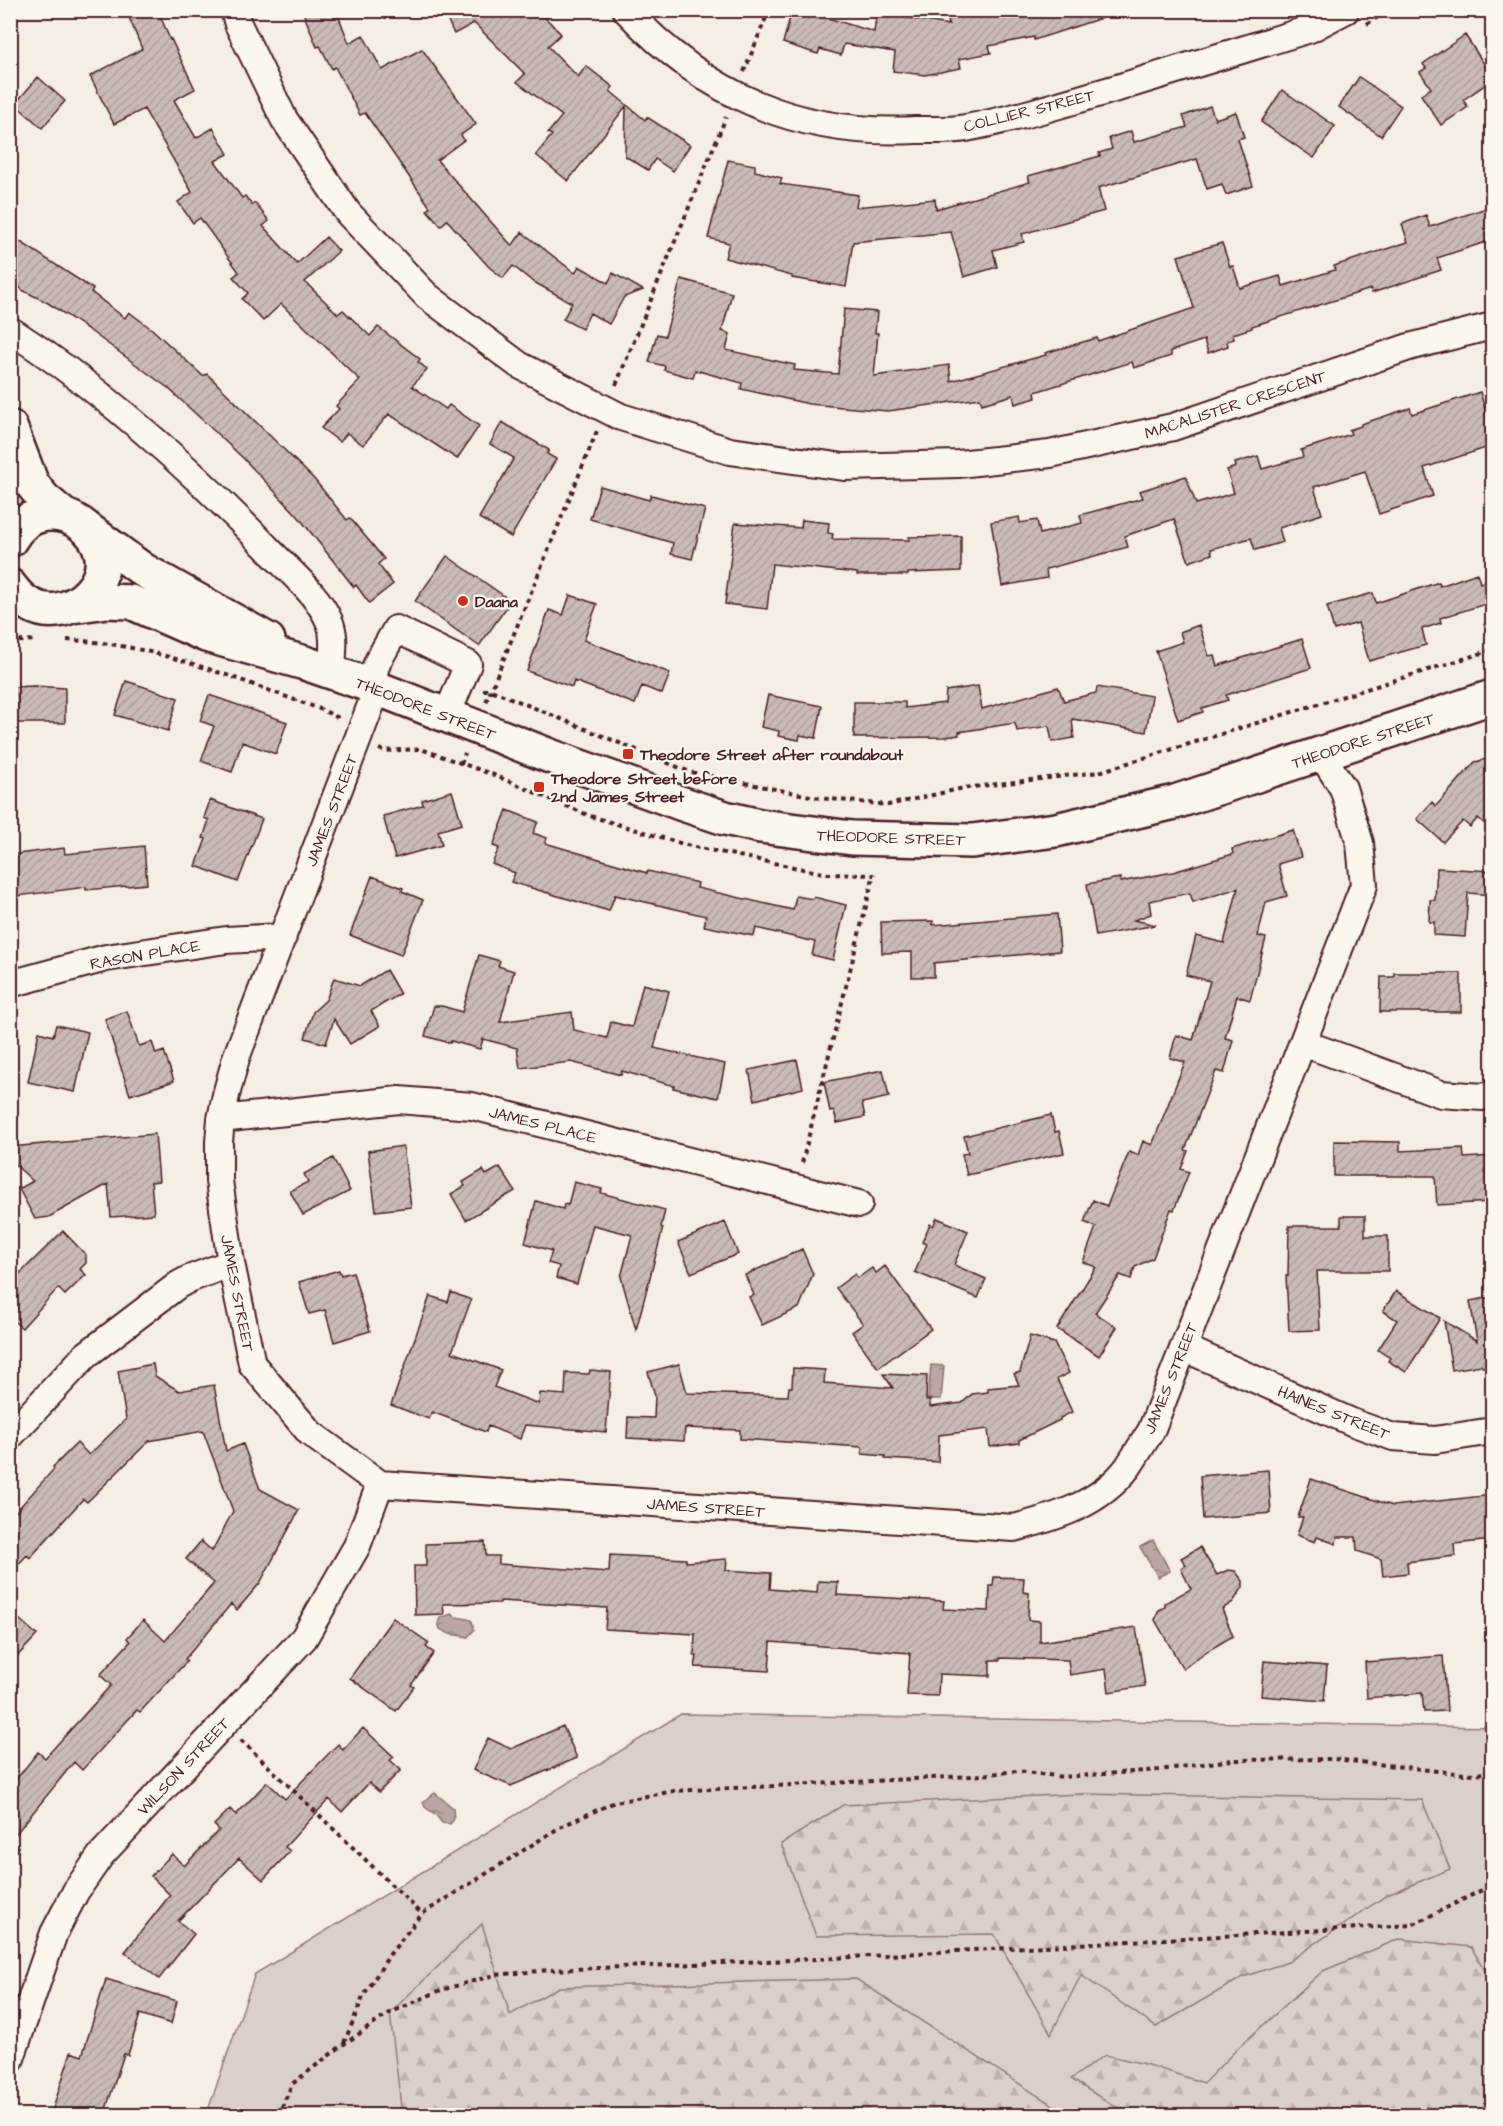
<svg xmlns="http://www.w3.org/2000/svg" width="1503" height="2126" font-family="'Architects Daughter',sans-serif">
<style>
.green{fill:#dbd0c9;stroke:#92787a;stroke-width:1.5}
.forest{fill:url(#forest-firs);stroke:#92787a;stroke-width:1.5}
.water{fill:url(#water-ripples);stroke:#8d7174;stroke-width:1.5}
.building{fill:url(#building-hatch);stroke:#4a1f2b;stroke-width:1.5}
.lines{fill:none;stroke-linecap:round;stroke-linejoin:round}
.minor-casing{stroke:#4a1f2b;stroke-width:30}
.major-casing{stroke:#4a1f2b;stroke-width:38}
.path{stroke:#4a1f2b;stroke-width:4;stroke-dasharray:4.5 4.5;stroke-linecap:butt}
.minor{stroke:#fbf7ec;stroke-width:26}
.major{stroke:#fbf7ec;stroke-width:33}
.poi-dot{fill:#c8321e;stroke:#fbf7ec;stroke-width:2}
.labels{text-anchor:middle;stroke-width:4.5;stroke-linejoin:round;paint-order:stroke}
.street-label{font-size:16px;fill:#4a1f2b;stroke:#fbf7ec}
.poi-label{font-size:16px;font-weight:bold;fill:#4a1f2b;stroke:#fbf7ec;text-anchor:start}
</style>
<defs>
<pattern id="forest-firs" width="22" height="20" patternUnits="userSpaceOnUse" patternTransform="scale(1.5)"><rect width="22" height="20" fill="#dbd0c9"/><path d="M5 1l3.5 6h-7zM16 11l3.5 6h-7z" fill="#bdb2ad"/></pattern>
<pattern id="water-ripples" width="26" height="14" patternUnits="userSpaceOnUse" patternTransform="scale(1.5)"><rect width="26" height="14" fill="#baa7a5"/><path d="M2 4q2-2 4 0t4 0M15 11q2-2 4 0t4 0" fill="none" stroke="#998787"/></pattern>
<pattern id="building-hatch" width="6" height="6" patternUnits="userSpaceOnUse" patternTransform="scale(1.5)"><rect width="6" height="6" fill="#cabbb6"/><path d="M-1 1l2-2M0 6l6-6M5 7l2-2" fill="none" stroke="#afa09d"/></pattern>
</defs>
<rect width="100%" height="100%" fill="#f4eee4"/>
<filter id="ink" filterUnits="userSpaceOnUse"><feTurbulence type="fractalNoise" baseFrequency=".0167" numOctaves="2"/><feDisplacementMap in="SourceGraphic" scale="12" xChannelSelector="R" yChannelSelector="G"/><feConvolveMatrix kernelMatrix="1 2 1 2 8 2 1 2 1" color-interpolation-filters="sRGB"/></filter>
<g filter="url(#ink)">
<!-- green -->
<path class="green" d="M681 1714 1492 1727V2115L206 2116 255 1974Z"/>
<!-- forest -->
<path class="forest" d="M1081 1794 1422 1800 1450 1869 1387 1895 1288 1962 1243 1977 1156 2027 1081 1975 1051 2034 994 1934 816 1936 781 1844 843 1805Z
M482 1924 510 2015 559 1987 856 1979 1068 2115H402L390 2013Z
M1399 1939 1471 1947 1492 1982V2115H1150L1114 2106 1071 2079 1105 2055 1145 2064 1204 2083 1238 2048 1323 1971Z"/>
<!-- water -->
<path class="water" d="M931 1365 944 1366 941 1399H928Z
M1153 1540 1170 1571 1158 1577 1140 1547Z
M451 1614C457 1620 465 1616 472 1621L474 1630 468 1637 450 1634 440 1629 438 1623 440 1618Z
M435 1793 453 1808 454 1819 450 1824 442 1823 436 1815 425 1807 423 1802Z"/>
<!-- building -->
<path class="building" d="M126 10H158L170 40 171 39 195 89 174 100 196 138 213 128 228 154 215 161 242 198 245 196 252 205 255 203 269 221 263 226 297 264 326 237 339 251 305 282 338 314 343 310 370 336 378 327 420 359 418 362 427 369 412 386 446 409 449 405 479 426 457 459 389 414 363 445 347 433 340 442 321 428 339 409 336 406 360 380 281 304 263 321 242 299 248 293 233 277 239 272 200 218 193 223 178 202 192 192 144 109 114 124 90 76 142 49Z
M302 10H336L349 43 363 35 382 70 422 49 476 124 461 135 464 140 437 160 512 246 522 232 575 273 579 266 608 283 613 273 643 290 624 297 609 324 590 313 582 329 563 319 572 303 532 281 513 266 503 278 489 267 447 220 441 226 427 210 430 207 365 113 360 115 335 67 332 69 320 46 317 47Z
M443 10H538L561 34 548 46 578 77 586 66 613 87 610 91 645 120 647 117 690 145 673 171 655 159 648 170 625 156 626 106 568 181 536 155 552 135 548 133 562 116 517 82 525 74 474 23 454 34Z
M792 10H801L874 32 877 10H903V17L949 25 946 10H1110L1111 15 1034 40V37L989 46 991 53 959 59 961 68 925 75 893 71 895 52 844 44 841 55 820 49 818 54 783 43Z
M1465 35 1492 76V80L1463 100 1468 107 1441 125 1421 95 1431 88 1420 72 1426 68 1423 64Z
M38 77 65 101 42 128 15 104Z
M1359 77 1401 106 1381 136 1339 107Z
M1282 90 1335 126 1314 158 1261 122Z
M1210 106 1215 119 1236 112 1244 137 1238 139 1253 186 1226 195 1222 184 1207 189 1197 159 1098 188 1104 211 1022 234 1024 242 993 250 997 267 964 277 951 232 853 242 846 287 792 278V276L725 258 729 243 708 238 728 160 755 165V171L782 178 780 184 858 195 856 207 935 199 936 209 1030 182 1028 176 1100 156 1099 153 1112 149 1109 138 1131 131 1134 142 1187 127 1183 116Z
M1492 206V240L1437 258 1441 270 1372 293 1371 289 1252 326V328L1233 334 1234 339 1227 341 1228 346 1208 353 1204 340 1171 351V356L1134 368 1132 362 1035 392 1036 398 1015 404 1013 395 982 404 980 398 888 411 809 404 741 389 742 383 695 370 693 378 664 370 665 366 649 362 657 334 665 336 681 279 732 293 722 331 730 334 726 350 795 365 794 370 838 374 844 309 877 312 875 333H878L874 376 949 365 951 381 1046 355 1045 353 1097 338 1098 341 1194 308 1178 256 1222 243 1230 267 1233 266 1240 288 1280 276 1283 286 1335 270 1334 266 1408 242 1402 224 1426 215 1430 227Z
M10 235 93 289 91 292 125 318 129 312 153 330 203 376 207 374 314 479 347 520 350 518 384 559 378 564 393 584 369 603 356 585 354 587 297 515 243 458 168 388 89 330 48 303 22 290 10 276Z
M1480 392 1492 432V446L1424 468 1433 496 1379 514 1365 471 1314 487 1322 514 1279 528 1283 542 1255 550 1251 538 1211 549 1212 554 1189 562 1174 519 1125 536 1128 547 1046 569 1047 578 1002 586 991 522 1019 517 1020 523 1037 520 1040 534 1082 523 1080 515 1143 498 1140 491 1186 476 1196 504 1234 493 1227 470 1236 467 1235 463 1258 456 1262 469 1303 457 1301 450 1351 434 1349 430 1361 426V424L1410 408 1412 414Z
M502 422 549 450 547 454 556 459 511 537 479 518 514 458 490 444Z
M600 486 649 500 651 495 705 509 692 559 671 554 673 543 590 519Z
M802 520 829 523 828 533 833 534 832 539 909 540V537L961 536V571L908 573V575H857V573L772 564 767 609 725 604 735 523 801 528Z
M447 556 511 601 479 646 415 601Z
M1477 573 1480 583 1492 579V602L1440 618 1441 623 1422 629 1426 645 1369 661 1358 623 1334 630 1327 606 1373 593 1376 603 1439 582 1440 586Z
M570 595 597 604 584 640 670 673 662 694 642 686 635 704 574 681 572 687 527 671 549 610 563 615Z
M1199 625 1209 656 1214 655 1217 666 1302 639 1311 668 1226 695 1228 700 1202 708 1203 712 1178 720 1156 651 1183 642 1180 632Z
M126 681 178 698 168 731 115 715Z
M34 686 65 688V723H10V687Z
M978 686 982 709 1058 687 1064 701 1096 693 1097 687 1152 696 1146 732 1072 719 1074 738 1052 742 1049 726 1017 731 1015 723 959 732V735L945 737 854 738V702H905V708L945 703 946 691Z
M209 695 287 722 276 754 242 742 232 772 201 761 214 726 200 721Z
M768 695 822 706 816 738 800 735 799 740 778 736 779 731 761 727Z
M1492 758V830L1478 818 1470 827 1463 821 1443 842 1417 819 1432 802 1436 806 1475 762Z
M452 791 462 824 438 831 442 845 395 858 383 816 423 805 422 800Z
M210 800 262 819 238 882 196 866 206 839 203 838 209 820 204 818Z
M507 810 538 822 533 833 547 838 545 843 647 873 648 871 698 883 697 888 793 910 796 896 813 899 814 897 846 905 833 960 812 955 815 942 756 928 754 936 704 926 706 916 615 895 609 911 511 882 515 873 492 864 499 848 493 846Z
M1293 830 1301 857 1278 864 1287 896 1266 902 1258 936 1266 938 1250 1000 1237 996 1225 1038 1233 1040 1224 1073 1216 1071 1185 1150 1188 1151 1181 1169 1189 1172 1174 1210 1171 1209 1153 1258 1135 1267 1131 1279 1120 1275 1095 1313 1117 1327 1099 1356 1057 1329 1096 1267 1083 1262 1096 1227 1084 1222 1093 1200 1107 1206 1129 1152 1138 1155 1143 1141 1152 1145 1185 1062 1170 1058 1176 1035 1193 1040 1210 981 1186 975 1196 936 1224 943 1238 888 1193 902 1190 893 1149 901 1151 914 1134 920 1156 925 1096 936 1087 884 1120 878V882L1173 872 1233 854 1232 849Z
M144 846 147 884 86 890V887L10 897V855L64 848 65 854Z
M1437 868 1492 871V895L1468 893 1465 937 1434 935V922H1429L1430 900H1435Z
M372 876 403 888 402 891 423 900 401 955 350 935Z
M1057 914 1060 951 934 963V977H912V952L882 953 881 922 933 921V925Z
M479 955 500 961 498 966 514 971 500 1022 572 1012 574 1030 607 1038 611 1022 632 1027 643 984 669 991 654 1048 725 1064 718 1098 673 1088 674 1086 622 1071 621 1075 571 1062 520 1068 517 1048 483 1039 480 1049 451 1041 450 1043 425 1036 434 1006H442L462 1012Z
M386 970 400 994 371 1011 380 1026 350 1044 334 1019 326 1044 305 1038 313 1012 326 1000 334 978 360 986Z
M1394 973H1461V1012H1380L1381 977H1394Z
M127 1011 139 1046 152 1042 156 1054 164 1051 174 1081 130 1095 105 1019Z
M56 1025 88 1032 75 1092 28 1082 39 1032 53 1036Z
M797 1060 803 1088 755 1100 749 1070Z
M883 1070 889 1097 862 1103 865 1117 837 1123 834 1111 830 1112 824 1082Z
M1051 1115 1055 1132 1059 1131 1064 1153 967 1175 962 1154 968 1153 964 1136Z
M155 1134 159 1181 151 1182 154 1214 111 1217 108 1184 49 1217 35 1219 19 1189 33 1181 10 1160V1147Z
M1334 1141 1400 1142V1151L1463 1148 1464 1158 1492 1156V1202L1437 1205 1435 1176H1334Z
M403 1146 411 1207 376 1211 368 1151Z
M333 1158 350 1191 303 1215 290 1191 308 1182 304 1174Z
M500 1167 515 1191 466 1220 451 1194 465 1186 463 1182 483 1170 486 1175Z
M574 1182 602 1189 601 1193 665 1210 661 1227 663 1228 636 1330 621 1277 632 1235 593 1225 577 1284 556 1278 559 1266 548 1263 552 1251 525 1243 536 1201 563 1209 564 1204 568 1205Z
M1341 1216H1365V1236H1388V1271H1317L1320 1330 1289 1331 1286 1276H1288L1289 1226H1341Z
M937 1218 968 1231 954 1265 986 1279 978 1298 915 1272 927 1244 922 1242 930 1224 933 1226Z
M725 1222 738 1254 691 1273 678 1242Z
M63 1231 86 1255V1263L80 1269 86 1275 65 1295 58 1288 22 1328 10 1318V1283Z
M802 1249 813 1274 799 1308 762 1325 749 1297 754 1295 745 1275Z
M885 1266 931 1329 878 1368 852 1332 863 1324 836 1288 855 1274 858 1278 872 1268 876 1273Z
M339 1270 341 1275 353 1272 370 1331 334 1342 325 1310 309 1314 299 1282Z
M1396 1291 1440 1318 1406 1372 1388 1361 1390 1358 1378 1350 1397 1320 1383 1311Z
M451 1292 471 1300 452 1352 501 1370 494 1387 539 1404 540 1393 565 1395 566 1373 589 1374 590 1370 611 1372 606 1432 525 1425 520 1439 488 1426 486 1432 432 1412 429 1419 391 1405 430 1296 448 1302Z
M1492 1297V1366L1482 1367 1481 1365 1452 1370 1444 1321 1477 1341 1470 1301Z
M1030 1336 1054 1343 1069 1373 1057 1379 1072 1412 1060 1418V1420L1019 1440V1443L990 1447 988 1429 939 1435 938 1462 885 1459V1456L862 1454V1447L740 1439V1430L685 1428 684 1441 627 1438 628 1417 654 1418 655 1396 648 1372 679 1364 687 1393 788 1396 789 1387H792L793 1368 825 1370 824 1383 893 1388 883 1374 927 1376 926 1400H930V1407L962 1403 972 1394 988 1392V1388L1019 1385 1014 1374 1020 1372Z
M153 1364 155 1376 179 1391 214 1385 226 1451 243 1444 260 1489 299 1510 260 1583 237 1610 231 1604 185 1659 187 1661 140 1712 137 1710 82 1770 74 1762 10 1841V1787L38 1752 45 1758 111 1685 100 1675 130 1642 127 1638 143 1620 165 1641 214 1583 186 1559 201 1541 212 1551 233 1511 203 1431 149 1441 87 1502 83 1499 30 1558 27 1555 10 1573V1518L54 1469 53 1467 77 1443 89 1455 126 1419 118 1371Z
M1268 1470 1271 1513 1203 1519 1200 1476Z
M1311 1479 1393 1506 1492 1495V1540L1454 1544 1455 1556 1407 1562 1408 1573 1383 1576 1381 1559 1357 1551 1356 1537H1337L1336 1544 1317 1537 1315 1542 1297 1535 1303 1517H1298Z
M485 1542 486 1556H499V1564L609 1572 610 1555 686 1559V1562L727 1559 726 1570 771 1573 770 1589 817 1593 818 1581 838 1582 837 1595 944 1601 943 1609 989 1611 990 1586H993L994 1577 1024 1578 1023 1592 1029 1593 1028 1620 1040 1621V1642L1136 1627 1145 1686 1109 1692 1106 1669 1070 1675 1068 1660 1000 1658V1660H990V1676L939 1674 938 1696 907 1695 910 1653 771 1642 769 1671 695 1667 697 1656H694L695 1634 605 1629 607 1608 500 1601V1603L443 1604 444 1614 415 1615 414 1566H426V1544Z
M1200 1547 1217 1575 1228 1570 1235 1571 1243 1581V1587L1233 1602 1222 1609 1233 1636 1204 1653 1183 1669 1155 1620 1159 1610 1165 1607V1603L1191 1589 1181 1569 1186 1565 1181 1558Z
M10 1611 37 1635 10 1664Z
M393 1618 429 1643 426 1647 434 1653 411 1685 414 1687 396 1711 350 1678Z
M1443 1656 1447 1711 1424 1712 1422 1693 1367 1698 1365 1662Z
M1264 1661 1327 1666 1324 1701 1261 1696Z
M563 1726 577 1758 511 1786 473 1770 488 1738 511 1749Z
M363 1728 394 1757 390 1760 401 1770 379 1792 369 1783 342 1812 329 1799 285 1847 290 1851 263 1880 239 1858 178 1921 194 1934 159 1979 125 1952 170 1895 151 1876 172 1854 184 1866 219 1830 214 1825 230 1809 236 1815 267 1782 285 1799 338 1744 343 1750Z
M106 1979 177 2001 171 2024 140 2014 128 2055 124 2054 104 2115H51L71 2052 82 2056Z"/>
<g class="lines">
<defs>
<path id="minor" d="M234 10 238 24 284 119 348 213 427 296 519 365 621 417 730 451 844 467 958 464 1050 454 1173 427 1409 347 1492 326
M626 10C706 96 799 136 916 130 933 130 950 131 966 128 1019 118 1072 101 1124 86 1186 67 1248 48 1310 29L1346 10
M10 330C106 392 191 469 269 550 290 572 319 595 330 623 336 638 332 657 332 673
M369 685 378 661 396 629 468 664 447 715
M377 689 236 1058 226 1095 221 1119 219 1142V1181L231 1263 252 1364 310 1433 380 1484 1014 1528C1057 1517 1100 1504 1128 1467 1136 1455 1143 1443 1151 1431L1364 885 1360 843 1343 788 1321 754
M10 984 106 958 226 940 283 937
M1303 1043 1441 1094 1483 1097 1492 1094
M221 1119 399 1100 472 1106 859 1204
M1184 1348 1354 1423 1393 1437 1435 1440 1492 1431
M10 1436 86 1355 178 1285 189 1279 231 1263
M10 2061 54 1933 76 1891 101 1855 304 1638 357 1546 380 1484"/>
<path id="major" d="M10 427 32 484 44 499 62 514
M86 528 143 570 268 640
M10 540C46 477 136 542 89 593 81 602 70 608 57 610 38 613 21 602 10 586
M72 606 107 601 131 602 206 635 305 663 369 685 550 756 680 803 725 818 760 826 852 838 972 841 1056 830 1175 802 1492 697"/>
</defs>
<!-- minor casing -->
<use href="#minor" class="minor-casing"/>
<!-- major casing -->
<use href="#major" class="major-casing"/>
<!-- path -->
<path class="path" d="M1367 24 1389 10
M744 72 769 10
M616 385 726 117
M67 640C154 643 238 680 320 709L337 717 338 721
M10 642 35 640
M483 690H491L690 772 820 798 888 805 964 788 1099 772 1492 650
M486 702 597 431
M379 749 384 751 421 749 494 775 590 816 690 846 828 874 874 875
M461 764 465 753
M802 1163 874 874
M241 1740 422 1914
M344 2043 363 1997 390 1954 422 1914 562 1826 615 1802 674 1791 971 1776 1017 1771 1063 1777 1159 1770 1232 1760 1334 1759 1464 1774 1492 1773
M278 2116 292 2084 344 2044 390 2013 441 1990 495 1975 550 1970 816 1959 1412 1925 1492 1885"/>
<!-- minor -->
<use href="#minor" class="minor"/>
<!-- major -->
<use href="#major" class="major"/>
</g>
</g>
<!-- markers -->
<g class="poi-dot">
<circle cx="463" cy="601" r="6"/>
<rect x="622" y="748" width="12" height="12" rx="3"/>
<rect x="533" y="781" width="12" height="12" rx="3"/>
</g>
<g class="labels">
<!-- street labels -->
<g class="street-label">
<text transform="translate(1029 110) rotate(-14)" y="6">COLLIER STREET</text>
<text transform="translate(1235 404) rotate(-18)" y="6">MACALISTER CRESCENT</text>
<text transform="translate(426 708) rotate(21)" y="6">THEODORE STREET</text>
<text transform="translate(1363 740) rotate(-18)" y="6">THEODORE STREET</text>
<text transform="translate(331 810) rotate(-69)" y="6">JAMES STREET</text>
<text transform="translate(891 837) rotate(2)" y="6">THEODORE STREET</text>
<text transform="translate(145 954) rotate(-10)" y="6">RASON PLACE</text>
<text transform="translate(543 1124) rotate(14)" y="6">JAMES PLACE</text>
<text transform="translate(238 1293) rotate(79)" y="6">JAMES STREET</text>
<text transform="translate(1170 1378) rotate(-68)" y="6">JAMES STREET</text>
<text transform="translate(1334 1412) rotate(22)" y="6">HAINES STREET</text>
<text transform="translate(706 1507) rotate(4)" y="6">JAMES STREET</text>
<text transform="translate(183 1766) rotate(-47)" y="6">WILSON STREET</text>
</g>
<!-- poi labels -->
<g class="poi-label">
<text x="475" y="607">Daana</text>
<text x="640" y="760">Theodore Street after roundabout</text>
<text x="551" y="784">Theodore Street before<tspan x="551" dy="18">2nd James Street</tspan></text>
</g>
</g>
<!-- margin -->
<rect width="1503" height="2126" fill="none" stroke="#fbf7ec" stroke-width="36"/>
<rect x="18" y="18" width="1467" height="2090" fill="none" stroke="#4a1f2b" stroke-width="2" filter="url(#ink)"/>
</svg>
